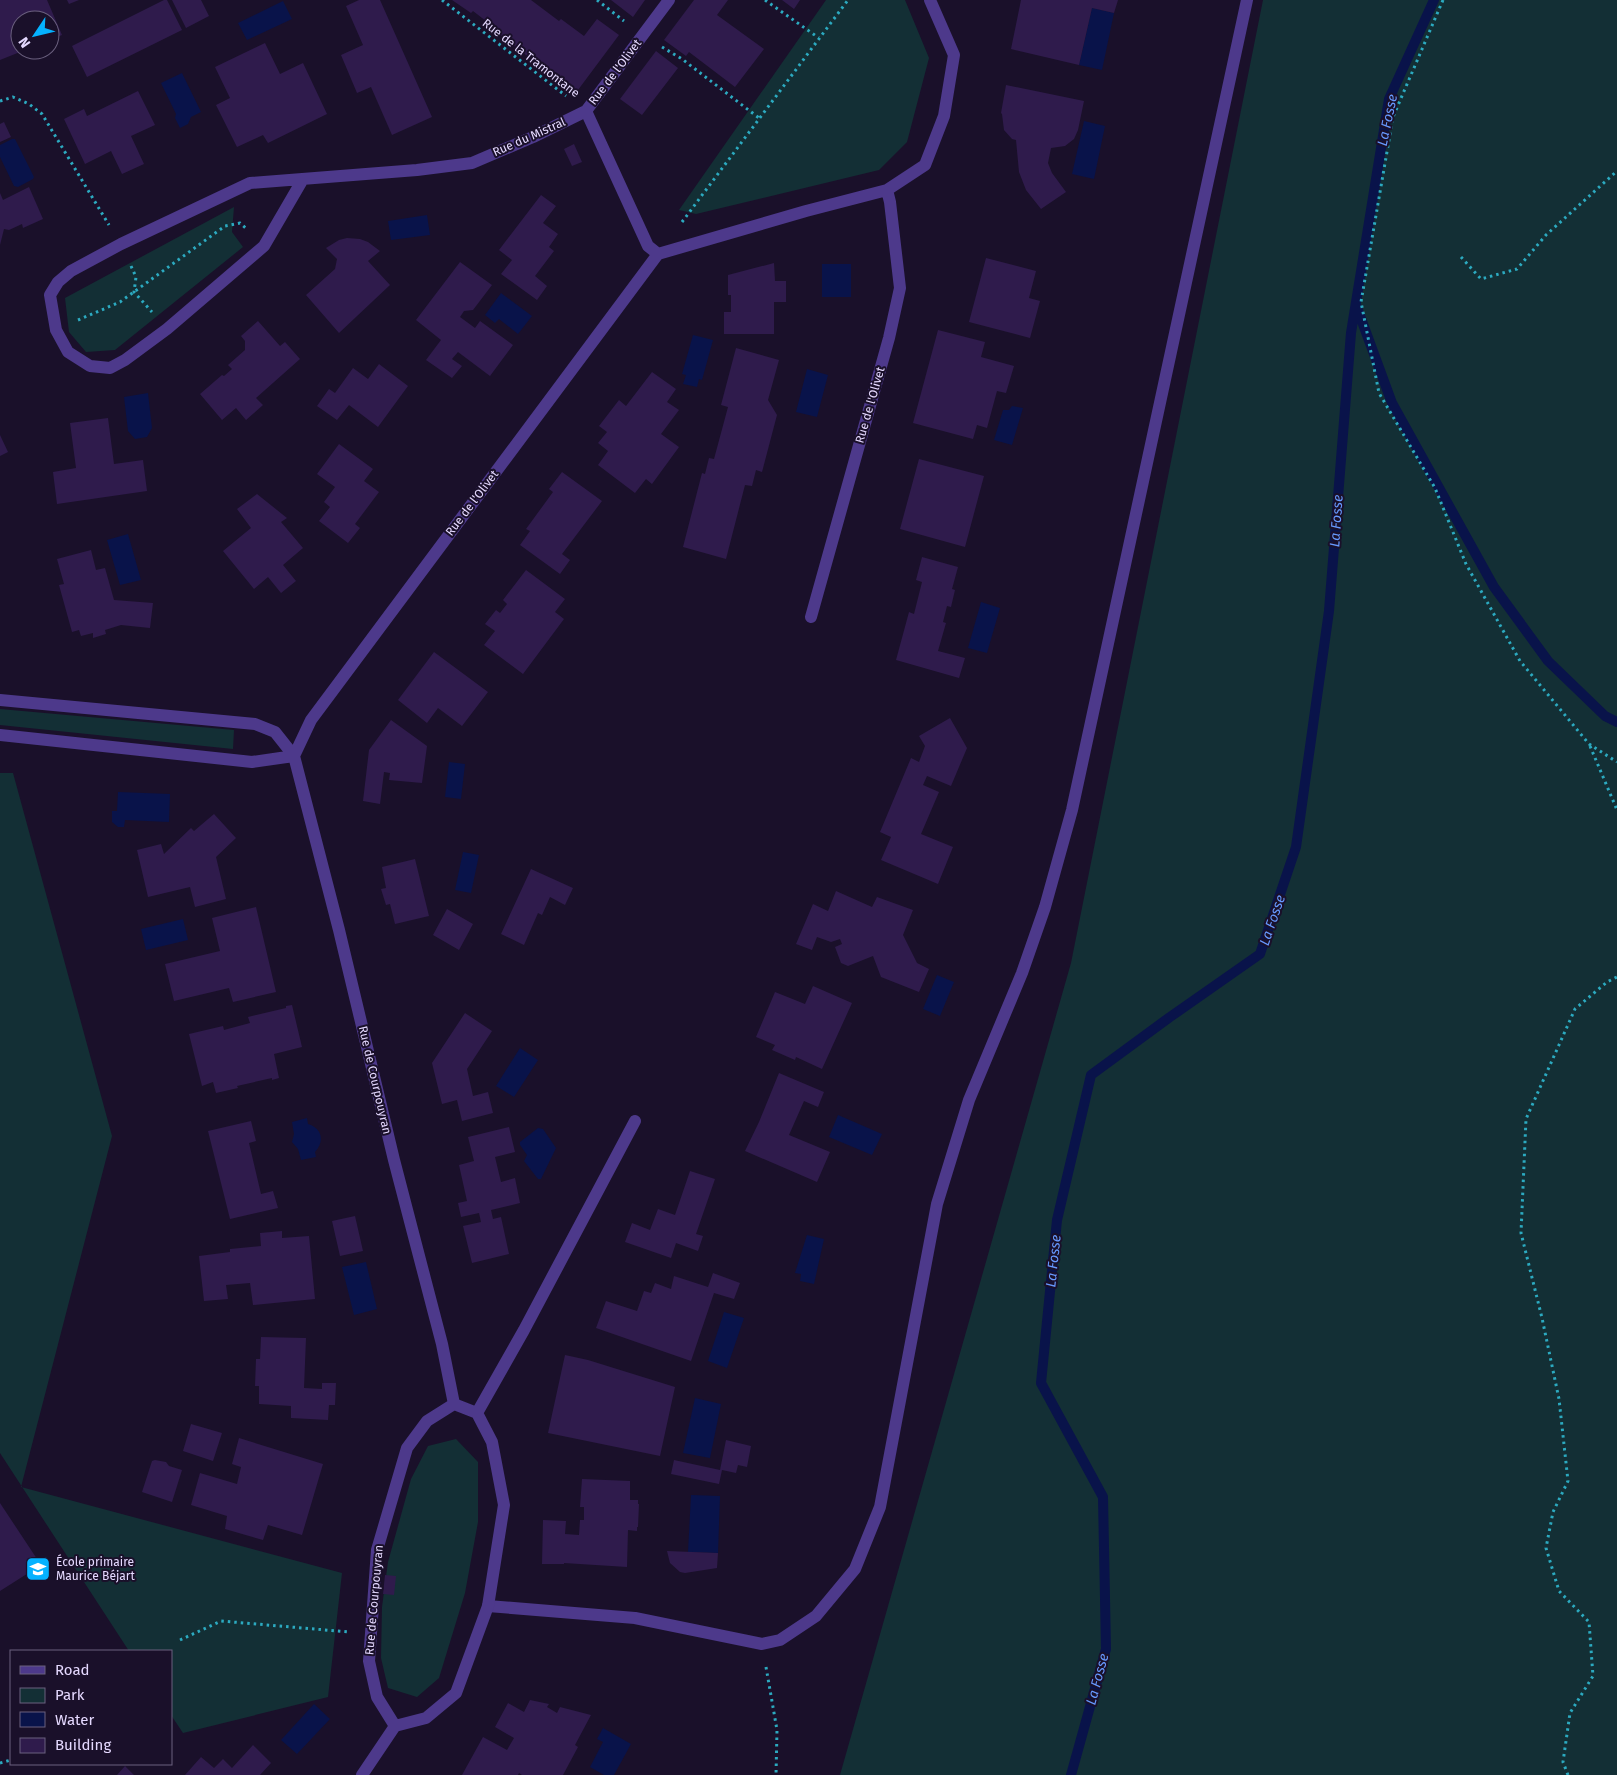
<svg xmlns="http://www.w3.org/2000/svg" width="1617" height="1775" font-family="'Fira Sans',sans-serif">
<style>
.green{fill:#132f35}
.water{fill:#09134a}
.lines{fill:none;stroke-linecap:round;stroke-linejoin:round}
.stream{stroke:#09134a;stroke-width:10}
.building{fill:#2f1b4c}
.path{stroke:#2caac0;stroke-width:3;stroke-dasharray:2.5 4;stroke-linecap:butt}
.service{stroke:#4d398b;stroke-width:12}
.minor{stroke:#4d398b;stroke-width:12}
.labels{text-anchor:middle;stroke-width:4;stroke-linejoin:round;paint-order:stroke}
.street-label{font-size:12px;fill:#e5d9ff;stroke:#1a102a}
.poi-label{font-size:12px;fill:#e5d9ff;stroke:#1a102a;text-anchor:start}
.water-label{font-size:14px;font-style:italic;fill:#6799ff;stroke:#1a102a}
</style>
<rect width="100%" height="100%" fill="#1a102a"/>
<!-- green -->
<path class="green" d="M826 0H905L929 58 907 142 879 170 696 214 679 210Z
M1263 0H1617V1775H840L1071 963Z
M234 207 232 232 243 247 115 350 86 352 69 332 65 298Z
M0 709 234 730 233 749 0 725Z
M0 773H13L112 1136 21 1487 342 1573 328 1697 183 1733 171 1715V1651H129L0 1453Z
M456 1439 478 1462V1522L465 1593 439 1678 417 1697 388 1688 381 1658 382 1607 388 1562 411 1479 428 1446Z"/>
<!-- water -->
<path class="water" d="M283 1 292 19 247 40 238 23Z
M1092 8 1114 13 1102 70 1079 65Z
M182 73 201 112 191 117 188 124 180 128 175 118 176 114 161 83Z
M1084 121 1105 126 1094 179 1072 174Z
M12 139H15L34 177 33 179 18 187 14 186 0 157V145Z
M427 215 430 235 391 240 388 221Z
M822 264H851V297H822Z
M501 293 532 316 518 334 499 319 495 323 485 315Z
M693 335 713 340 702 380 699 379 697 387 683 384 686 375 682 374Z
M807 369 828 375 817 417 796 412Z
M148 393 152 428 147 437 135 439 128 431 124 397Z
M1012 406 1023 408 1012 445 994 440 1003 410H1009Z
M128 534 141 580 120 585 107 540Z
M981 602 1000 608 987 653 968 648Z
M449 762 465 764 461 799 445 797Z
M118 792 170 794 169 822 125 820 124 827H118L112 822V811H117Z
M463 852 479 855 471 893 455 890Z
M183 919 188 940 146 950 141 929Z
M937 975 954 982 940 1016 923 1009Z
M520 1048 538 1060 514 1097 496 1086Z
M838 1115 882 1134 872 1155 829 1137Z
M307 1118 308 1124C322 1128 325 1141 315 1152L316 1157 301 1160 298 1149 292 1142 294 1134 292 1122Z
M538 1128 543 1129 556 1148 541 1179H538L524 1161 527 1155 520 1145V1142Z
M807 1235 824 1239 814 1284 800 1281 801 1274 795 1273Z
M366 1262 377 1309 354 1315 342 1267Z
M724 1312 744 1318 727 1368 708 1361Z
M695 1398 721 1404 710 1458 683 1453Z
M691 1495 720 1496 718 1553 688 1552Z
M314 1704 330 1719 297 1754 281 1740Z
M603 1728 631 1744 614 1775H604L590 1767 603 1742 597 1739Z"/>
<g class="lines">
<!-- stream -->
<path class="stream" d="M1356 305 1392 403 1494 587 1548 661 1605 716 1617 722
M1071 1775 1106 1649 1103 1497 1041 1383 1057 1220 1091 1075 1170 1017 1260 954 1296 847 1329 611 1351 333 1389 99 1434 0"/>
</g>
<!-- building -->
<path class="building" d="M0 0H47L62 35 50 40V20H20V50H25L0 60Z
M67 0H79L69 4Z
M164 0H167L182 30 87 77 72 46Z
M172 0H201L209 16 186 28Z
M359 0H380L432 117 392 135 371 87 357 93 341 55 363 45 346 6Z
M452 0H531L559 21 561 19 584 36 597 19 619 35 575 94 552 78 556 74 533 57 531 59 494 30 495 28 473 11 471 13Z
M611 0H645L633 17Z
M694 0H728L717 15 764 49 735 87 689 52 686 56 664 40Z
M782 0H800L794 9Z
M1021 0H1118L1114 13 1092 8 1079 65 1011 49Z
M265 43 280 74 303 63 327 114 268 143 263 135 237 147 216 105 230 98 215 67Z
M656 51 678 68 642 115 620 99Z
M1006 85 1084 101 1078 130 1074 139 1065 146 1051 148 1048 163 1052 173 1066 192 1041 209 1026 190 1019 172 1016 140 1012 139 1004 130 1002 114 1001 113Z
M138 91 155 125 131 136 144 164 122 174 111 151 85 164 64 119 84 109 87 116Z
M4 122 11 137 0 142V124Z
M574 144 582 162 572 166 564 149Z
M29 187 43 219 23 228 22 224 9 230 4 229 0 245V193L3 200Z
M541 195 556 206 543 223 558 234 549 247 554 251 535 276 547 286 537 300 501 274 512 260 499 250Z
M347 238 360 239 368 242 380 251 368 261 390 285 339 333 306 295 335 269 337 259 326 248 339 240Z
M986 258 1036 271 1029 298 1040 301 1030 338 969 322Z
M460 262 492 285 473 310 464 311 460 317 475 328 480 321 513 345 490 376 458 352 452 359 462 366 452 378 426 360 441 340 416 320Z
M774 263 775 281H786V302H774V334H724V312H731V295H728V275Z
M258 321 280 346 285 342 300 359 256 398 263 405 246 420 236 408 222 420 200 394 222 375 224 376 232 369 228 365 245 350V341L241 336Z
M938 330 985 342 981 357 1014 366 1006 393 997 391 987 428 977 425 973 439 913 423Z
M736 348 779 360 768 400 777 415 762 472 756 470 752 486 745 485 726 559 683 547 702 473 705 474 709 458 714 459 728 407 721 405Z
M379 364 408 386 378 427 349 405 337 420 317 406 329 389 335 393 353 368 368 379Z
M652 372 676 389 667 402 679 410 661 434 679 447 652 484 646 479 635 493 598 465 608 451 598 443 607 432 599 426 619 400 626 406Z
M108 418 114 464 143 460 147 491 57 504 53 472 76 468 70 423Z
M0 435 8 452 0 456Z
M339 444 373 469 364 481 379 492 355 524 360 528 348 543 319 521 330 507 324 502 335 487 317 474Z
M919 459 984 476 965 547 900 529Z
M562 472 602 501 562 554 570 560 560 574 520 545 530 531 526 529 553 492 549 489Z
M257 494 287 518 281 522 303 548 283 565 296 581 281 593 268 577 254 589 223 551 251 528 237 509Z
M91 550 96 570 105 568 114 600 153 603 150 628 121 625 105 630 106 634 93 638V633L81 636 79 630 72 632 59 585 64 584 57 559Z
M922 557 958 567 952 589 955 590 951 607 947 606 943 622 946 623 938 651 965 658 959 678 896 660 909 612 914 614 922 582 916 580Z
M526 570 565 599 555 612 564 619 523 674 484 645 495 631 485 624 496 610 500 613 507 604 503 600Z
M434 652 488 692 462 726 438 708 427 723 398 700Z
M950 718 967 748 951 786 927 776 923 785 939 792 921 834 953 847 938 884 881 860 891 837 880 832 911 758 919 762 925 746 919 736Z
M391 720 427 746 422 783 389 780 390 773 384 772 380 804 363 801 369 750Z
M214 814 236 838 216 857 226 899 195 907 190 887 148 897 137 850 161 844 164 854 191 828 194 831Z
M415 859 429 916 395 924 390 904 386 905 381 889 386 888 382 867Z
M531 869 573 888 565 905 550 897 542 915 538 913 524 945 501 934Z
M836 891 872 907 877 897 913 910 903 935 917 963 929 969 919 992 881 977 873 956 848 966 841 963 835 947 842 944 840 939 831 942 817 937 812 950 796 944 813 904 828 911Z
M256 907 276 992 233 1002 229 988 174 1001 165 964 220 951 212 918Z
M447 909 473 924 459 950 433 935Z
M813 986 852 1003 822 1069 796 1057 795 1060 772 1050 775 1045 756 1037 775 992 805 1004Z
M292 1005 302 1047 274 1054 279 1078 272 1080V1078L237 1086 238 1088 216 1093 213 1082 202 1086 189 1034 223 1026 224 1030 250 1023 248 1017 286 1008V1006Z
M465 1013 492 1031 467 1069 473 1096 488 1092 493 1113 462 1121 457 1100 442 1104 432 1063Z
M779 1073 824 1092 818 1107 804 1101 789 1135 830 1152 817 1182 745 1151 759 1122Z
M251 1121 256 1141 249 1143 261 1194 273 1191 278 1208 230 1219 208 1131Z
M509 1127 515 1152 495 1157 501 1182 515 1178 520 1203 491 1210 493 1219 501 1217 509 1254 472 1263 463 1226 481 1222 479 1213 461 1217 458 1203 467 1201 459 1165 474 1161 468 1137Z
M690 1171 715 1179 696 1234 703 1236 698 1251 676 1243 671 1258 625 1242 632 1223 650 1230 658 1209 675 1215Z
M355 1216 363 1251 340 1256 332 1221Z
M282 1231V1238L309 1236 315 1299 253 1305 250 1283 226 1285 228 1299 204 1301 199 1256 230 1252V1249L261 1246 260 1233Z
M713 1273 740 1283 734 1299 714 1293 691 1361 596 1328 606 1301 637 1311 644 1291 651 1293 655 1283 671 1289 674 1276 708 1287Z
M261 1337 306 1338 304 1388 322 1389V1383H336L335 1405H329L328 1420 291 1418V1406L259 1404V1386H255L256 1359H260Z
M565 1355 588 1360 675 1387 660 1456 548 1433Z
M191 1424 222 1433 213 1461 183 1451Z
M239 1438 323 1464 302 1535 268 1525 263 1540 225 1529 227 1516 191 1505 200 1473 237 1484 241 1467 232 1464Z
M726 1440 751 1446 747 1467 738 1465 736 1473 722 1470 719 1484 671 1474 674 1460 720 1470Z
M155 1460 166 1462 169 1466 182 1470 172 1502 142 1492 152 1461Z
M582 1479 630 1481V1500H638V1504H639L638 1527H637V1531L628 1530 627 1567 564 1563V1564H542L543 1520 566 1521 565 1534 579 1535 580 1520H584V1507H580Z
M0 1503 41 1565 0 1591Z
M667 1551 718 1553 717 1568 685 1573 680 1572 670 1563Z
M385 1575 396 1576 394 1595 383 1594Z
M530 1700 549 1704 547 1707 557 1713 560 1707 591 1715 575 1745 578 1747 563 1775H522L519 1773 518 1775H462L483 1737 507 1750 514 1738 495 1727 508 1703 524 1712Z
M253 1745 271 1763 260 1775H185L201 1757 214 1768 223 1759 232 1768Z
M125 1766 134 1775H117Z"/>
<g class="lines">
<!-- path -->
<path class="path" d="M442 0 566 96
M597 0 624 21
M765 0 819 38
M1443 0 1393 117 1361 302 1379 393 1435 488 1466 564 1520 661 1589 744 1617 762
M662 47 682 59 759 118
M0 101 13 97 29 104 42 114 109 225
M682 222 848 0
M1461 257 1481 279 1517 269 1546 235 1617 171
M131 266 136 277 134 292 152 312
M78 320 120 302 225 226 240 223 248 230
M1590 746 1617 810
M180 1640 221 1621 349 1632
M766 1667 777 1730 776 1775
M0 1763 11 1760
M1568 1775 1563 1762 1570 1713 1593 1676 1589 1622 1559 1591 1546 1548 1553 1512 1568 1481 1559 1399 1542 1318 1521 1233 1526 1119 1575 1009 1607 982 1617 977"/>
<!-- service -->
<path class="service" d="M488 1606 635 1618 762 1644 780 1640 816 1616 855 1569 880 1507 937 1204 969 1100 1022 973 1045 907 1072 810 1247 0"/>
<!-- minor -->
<path class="minor" d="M303 179 264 246 167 329 125 360 110 368 90 366 68 352 56 330 50 295 58 282 71 271 121 244 250 183 417 170 472 163 533 137 586 111
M658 254 648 246 586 111 669 0
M811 617 889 338 900 288 890 202 887 190
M0 700 255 724 275 732 294 756 339 930 394 1160 442 1344 454 1404
M0 735 252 762 294 756
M294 756 311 720 658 254 806 211 887 190 925 165 944 116 954 55 930 0
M477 1413 524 1330 635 1121
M362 1775 395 1726 426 1718 456 1693 488 1606 504 1505 492 1442 477 1413 454 1404 427 1421 407 1448 377 1550 369 1661 377 1697 395 1726"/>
</g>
<!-- icons -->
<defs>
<symbol id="school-square" viewBox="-11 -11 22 22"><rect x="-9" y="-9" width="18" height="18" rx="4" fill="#05b2ff" stroke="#1a102a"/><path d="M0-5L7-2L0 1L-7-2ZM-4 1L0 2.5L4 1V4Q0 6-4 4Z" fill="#fff"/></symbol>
</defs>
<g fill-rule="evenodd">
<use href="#school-square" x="24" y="1555" width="28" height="28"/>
</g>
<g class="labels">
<!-- street labels -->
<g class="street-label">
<text transform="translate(531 58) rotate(38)" y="4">Rue de la Tramontane</text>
<text transform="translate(615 72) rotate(-53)" y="4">Rue de l'Olivet</text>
<text transform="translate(529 137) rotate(-24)" y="4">Rue du Mistral</text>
<text transform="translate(870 405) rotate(-74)" y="4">Rue de l'Olivet</text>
<text transform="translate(472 503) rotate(-53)" y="4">Rue de l'Olivet</text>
<text transform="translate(375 1080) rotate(77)" y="4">Rue de Courpouyran</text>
<text transform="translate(374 1600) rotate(-85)" y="4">Rue de Courpouyran</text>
</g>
<!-- poi labels -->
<g class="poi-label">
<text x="56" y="1566">École primaire<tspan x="56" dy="14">Maurice Béjart</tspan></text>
</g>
<!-- water labels -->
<g class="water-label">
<text transform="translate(1387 120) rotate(-78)" y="5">La Fosse</text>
<text transform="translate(1336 521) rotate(-86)" y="5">La Fosse</text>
<text transform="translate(1272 920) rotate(-71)" y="5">La Fosse</text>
<text transform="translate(1053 1261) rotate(-84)" y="5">La Fosse</text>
<text transform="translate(1097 1679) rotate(-75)" y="5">La Fosse</text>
</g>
</g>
<!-- legend -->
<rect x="10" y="1650" width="162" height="115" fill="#1a102a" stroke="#6b607f"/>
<rect x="20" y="1666" width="25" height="8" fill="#4d398b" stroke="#6b607f"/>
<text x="55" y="1675" font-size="15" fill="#e5d9ff">Road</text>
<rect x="20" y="1688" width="25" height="15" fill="#132f35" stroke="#6b607f"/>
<text x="55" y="1700" font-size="15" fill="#e5d9ff">Park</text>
<rect x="20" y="1712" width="25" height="15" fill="#09134a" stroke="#6b607f"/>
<text x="55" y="1725" font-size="15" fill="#e5d9ff">Water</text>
<rect x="20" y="1738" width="25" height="15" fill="#2f1b4c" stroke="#6b607f"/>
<text x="55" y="1750" font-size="15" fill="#e5d9ff">Building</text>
<!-- north arrow -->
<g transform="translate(35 35) rotate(235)"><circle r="24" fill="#1a102a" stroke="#6b607f"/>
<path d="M0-4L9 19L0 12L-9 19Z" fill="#05b2ff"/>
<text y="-8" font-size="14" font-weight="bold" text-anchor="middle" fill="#e5d9ff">N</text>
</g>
</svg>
